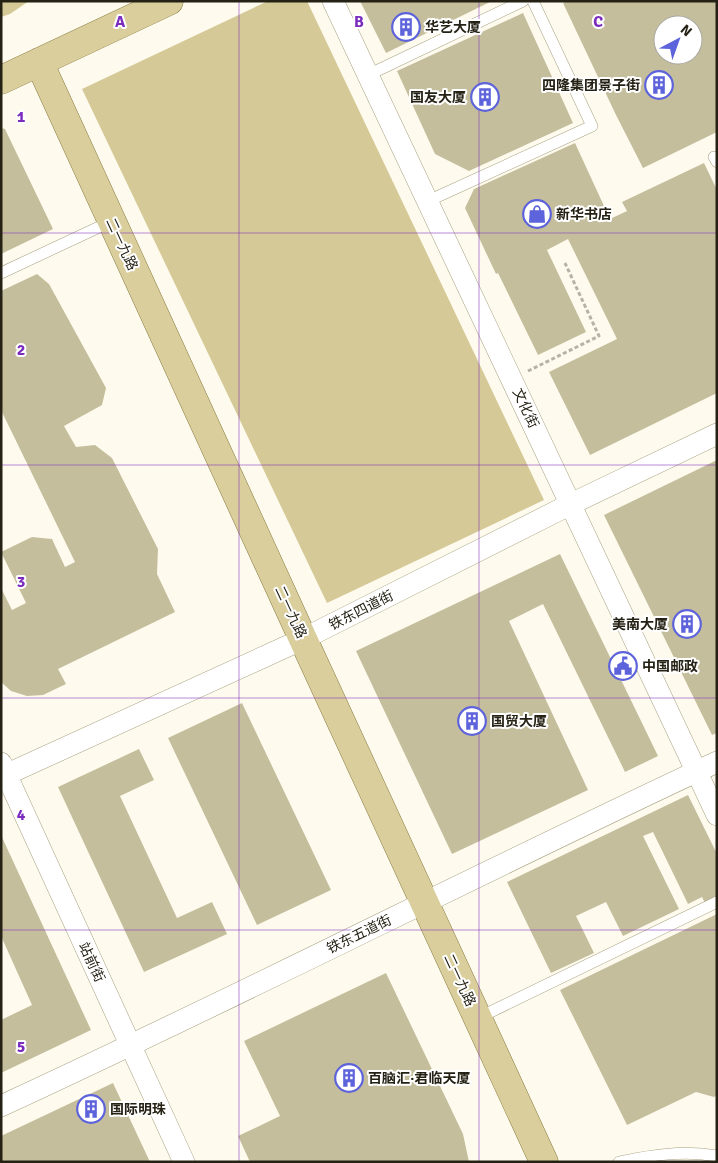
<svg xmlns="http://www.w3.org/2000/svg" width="718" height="1163" font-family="Signika,'Noto Sans SC',sans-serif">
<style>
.green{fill:#d5c997}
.building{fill:#c5be9d;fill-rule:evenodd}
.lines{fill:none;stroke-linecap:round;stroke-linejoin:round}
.lane-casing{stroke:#a7a080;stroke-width:12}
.street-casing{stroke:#a7a080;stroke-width:22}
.primary-casing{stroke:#8a7d43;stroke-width:29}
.path{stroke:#b6b3a6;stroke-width:3;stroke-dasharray:4 2.5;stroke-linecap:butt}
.lane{stroke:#fff;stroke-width:11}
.street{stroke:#fff;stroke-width:21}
.primary{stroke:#dace9d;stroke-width:28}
.grid{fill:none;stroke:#7b2cbf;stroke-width:1;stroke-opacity:0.55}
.labels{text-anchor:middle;stroke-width:4;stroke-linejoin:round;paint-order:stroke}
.poi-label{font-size:14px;font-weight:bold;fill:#252215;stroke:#fff;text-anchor:start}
.street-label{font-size:14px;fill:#252215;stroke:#fff}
.grid-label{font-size:16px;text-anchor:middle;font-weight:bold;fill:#7b2cbf;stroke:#fff;stroke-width:4;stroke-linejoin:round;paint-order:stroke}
</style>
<rect width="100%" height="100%" fill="#fefbee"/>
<!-- green -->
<path class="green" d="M1 1H29L10 14 1 17Z
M268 1H307L544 500 327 603 82 89Z"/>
<!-- building -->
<path class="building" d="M360 1H492L386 53Z
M567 1H717V132L643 168 616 115 563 3ZM663 25H693V55H663Z
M523 13 573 123 469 171 435 154 397 71Z
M1 128 5 129 53 229 1 254Z
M575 143 610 219 627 211 622 202 704 163 717 190V393L590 455 549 372 617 339 568 239 547 250 586 332 538 355 498 273 496 274 465 208 474 189Z
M37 274 49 284 106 388 102 405 64 426 76 447 95 445 112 458 158 549 157 574 175 612 58 669 66 684 43 695 27 696 11 691 1 682V588L12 610 26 603 1 552 32 537 52 539 65 567 75 562 1 410V291Z
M717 460V733L712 735 604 515Z
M560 554 658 756 625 772 543 604 509 621 588 790 452 854 356 651Z
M242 703 331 890 257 925 168 738Z
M139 749 154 780 120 796 177 918 212 902 227 934 144 972 58 787Z
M688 795 717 854V897L705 903 702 897 688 904 653 832 643 836 679 909 623 936 606 902 576 916 594 953 551 973 507 882Z
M1 835 91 1030 1 1073V1020L32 1005 1 936Z
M717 914V1095L714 1097 696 1092 627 1125 560 990Z
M386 973 463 1134 469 1162H250L238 1136 280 1116 244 1041Z
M113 1083 150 1162H1V1136Z"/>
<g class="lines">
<defs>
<path id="lane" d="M368 75 523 1
M714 157 717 162
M428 201 592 126 533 1
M1 273 112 221
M478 1018 717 902
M619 1162C651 1155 684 1150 717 1156"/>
<path id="street" d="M333 1 717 815
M1 763 184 1162
M1 777 303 639 571 504 717 434
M1 1106C242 995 477 874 717 762"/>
<path id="primary" d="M39 62 303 639 544 1162
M1 80 169 1"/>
</defs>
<!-- lane casing -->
<use href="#lane" class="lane-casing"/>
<!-- street casing -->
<use href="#street" class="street-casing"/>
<!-- primary casing -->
<use href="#primary" class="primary-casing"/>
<!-- path -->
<path class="path" d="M528 371 599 336 565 263"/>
<!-- lane -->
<use href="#lane" class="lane"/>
<!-- street -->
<use href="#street" class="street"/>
<!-- primary -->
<use href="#primary" class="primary"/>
</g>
<!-- grid -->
<path class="grid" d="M239 1V1162M479 1V1162M1 233H717M1 465H717M1 698H717M1 930H717"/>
<!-- icons -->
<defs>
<symbol id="building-ring" viewBox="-11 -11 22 22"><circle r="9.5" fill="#fff" stroke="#5d63db" stroke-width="1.5"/><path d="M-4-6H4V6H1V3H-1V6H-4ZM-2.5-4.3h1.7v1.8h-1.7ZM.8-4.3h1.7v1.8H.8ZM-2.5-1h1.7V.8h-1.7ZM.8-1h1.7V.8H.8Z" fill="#5d63db"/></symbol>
<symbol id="shop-ring" viewBox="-11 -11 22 22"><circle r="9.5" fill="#fff" stroke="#5d63db" stroke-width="1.5"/><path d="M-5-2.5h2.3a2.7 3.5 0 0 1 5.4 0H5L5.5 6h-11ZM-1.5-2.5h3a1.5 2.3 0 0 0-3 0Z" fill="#5d63db"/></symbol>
<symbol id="civic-ring" viewBox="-11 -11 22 22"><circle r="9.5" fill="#fff" stroke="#5d63db" stroke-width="1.5"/><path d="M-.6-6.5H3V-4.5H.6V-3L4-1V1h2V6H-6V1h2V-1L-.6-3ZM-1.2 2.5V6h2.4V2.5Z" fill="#5d63db"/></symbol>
</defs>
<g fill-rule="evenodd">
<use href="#building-ring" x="390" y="11" width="32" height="32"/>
<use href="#building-ring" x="643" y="69" width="32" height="32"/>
<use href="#building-ring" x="469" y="81" width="32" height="32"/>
<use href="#shop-ring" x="521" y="198" width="32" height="32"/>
<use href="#building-ring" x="671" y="608" width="32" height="32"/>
<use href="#civic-ring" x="607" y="650" width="32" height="32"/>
<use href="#building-ring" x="456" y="705" width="32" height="32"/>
<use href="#building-ring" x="333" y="1062" width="32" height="32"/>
<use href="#building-ring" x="75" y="1093" width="32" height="32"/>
</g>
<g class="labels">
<!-- poi labels -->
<g class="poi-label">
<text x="425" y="32">华艺大厦</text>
<text x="640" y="90" text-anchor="end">四隆集团景子街</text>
<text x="466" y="102" text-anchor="end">国友大厦</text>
<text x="556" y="219">新华书店</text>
<text x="668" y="629" text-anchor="end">美南大厦</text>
<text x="642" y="671">中国邮政</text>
<text x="491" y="726">国贸大厦</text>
<text x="368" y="1083">百脑汇·君临天厦</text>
<text x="110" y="1114">国际明珠</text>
</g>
<!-- street labels -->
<g class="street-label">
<text transform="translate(122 244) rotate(65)" y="5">二一九路</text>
<text transform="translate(526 408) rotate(65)" y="5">文化街</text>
<text transform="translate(361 610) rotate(-27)" y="5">铁东四道街</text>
<text transform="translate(291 612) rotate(65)" y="5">二一九路</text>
<text transform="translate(359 934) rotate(-26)" y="5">铁东五道街</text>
<text transform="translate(92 962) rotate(65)" y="5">站前街</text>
<text transform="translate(460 980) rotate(65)" y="5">二一九路</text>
</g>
</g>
<g class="grid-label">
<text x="120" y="27">A</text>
<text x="359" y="27">B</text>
<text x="598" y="27">C</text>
<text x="21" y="122">1</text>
<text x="21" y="355">2</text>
<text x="21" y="587">3</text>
<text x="21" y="820">4</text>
<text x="21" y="1052">5</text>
</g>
<!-- border -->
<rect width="718" height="1163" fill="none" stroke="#252215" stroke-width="5"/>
<!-- north arrow -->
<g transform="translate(678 40) rotate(41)"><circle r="24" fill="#ffffff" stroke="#a8a7a1"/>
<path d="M0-4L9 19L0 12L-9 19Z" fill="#5d63db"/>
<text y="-8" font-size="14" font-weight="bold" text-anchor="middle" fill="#252215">N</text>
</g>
</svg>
